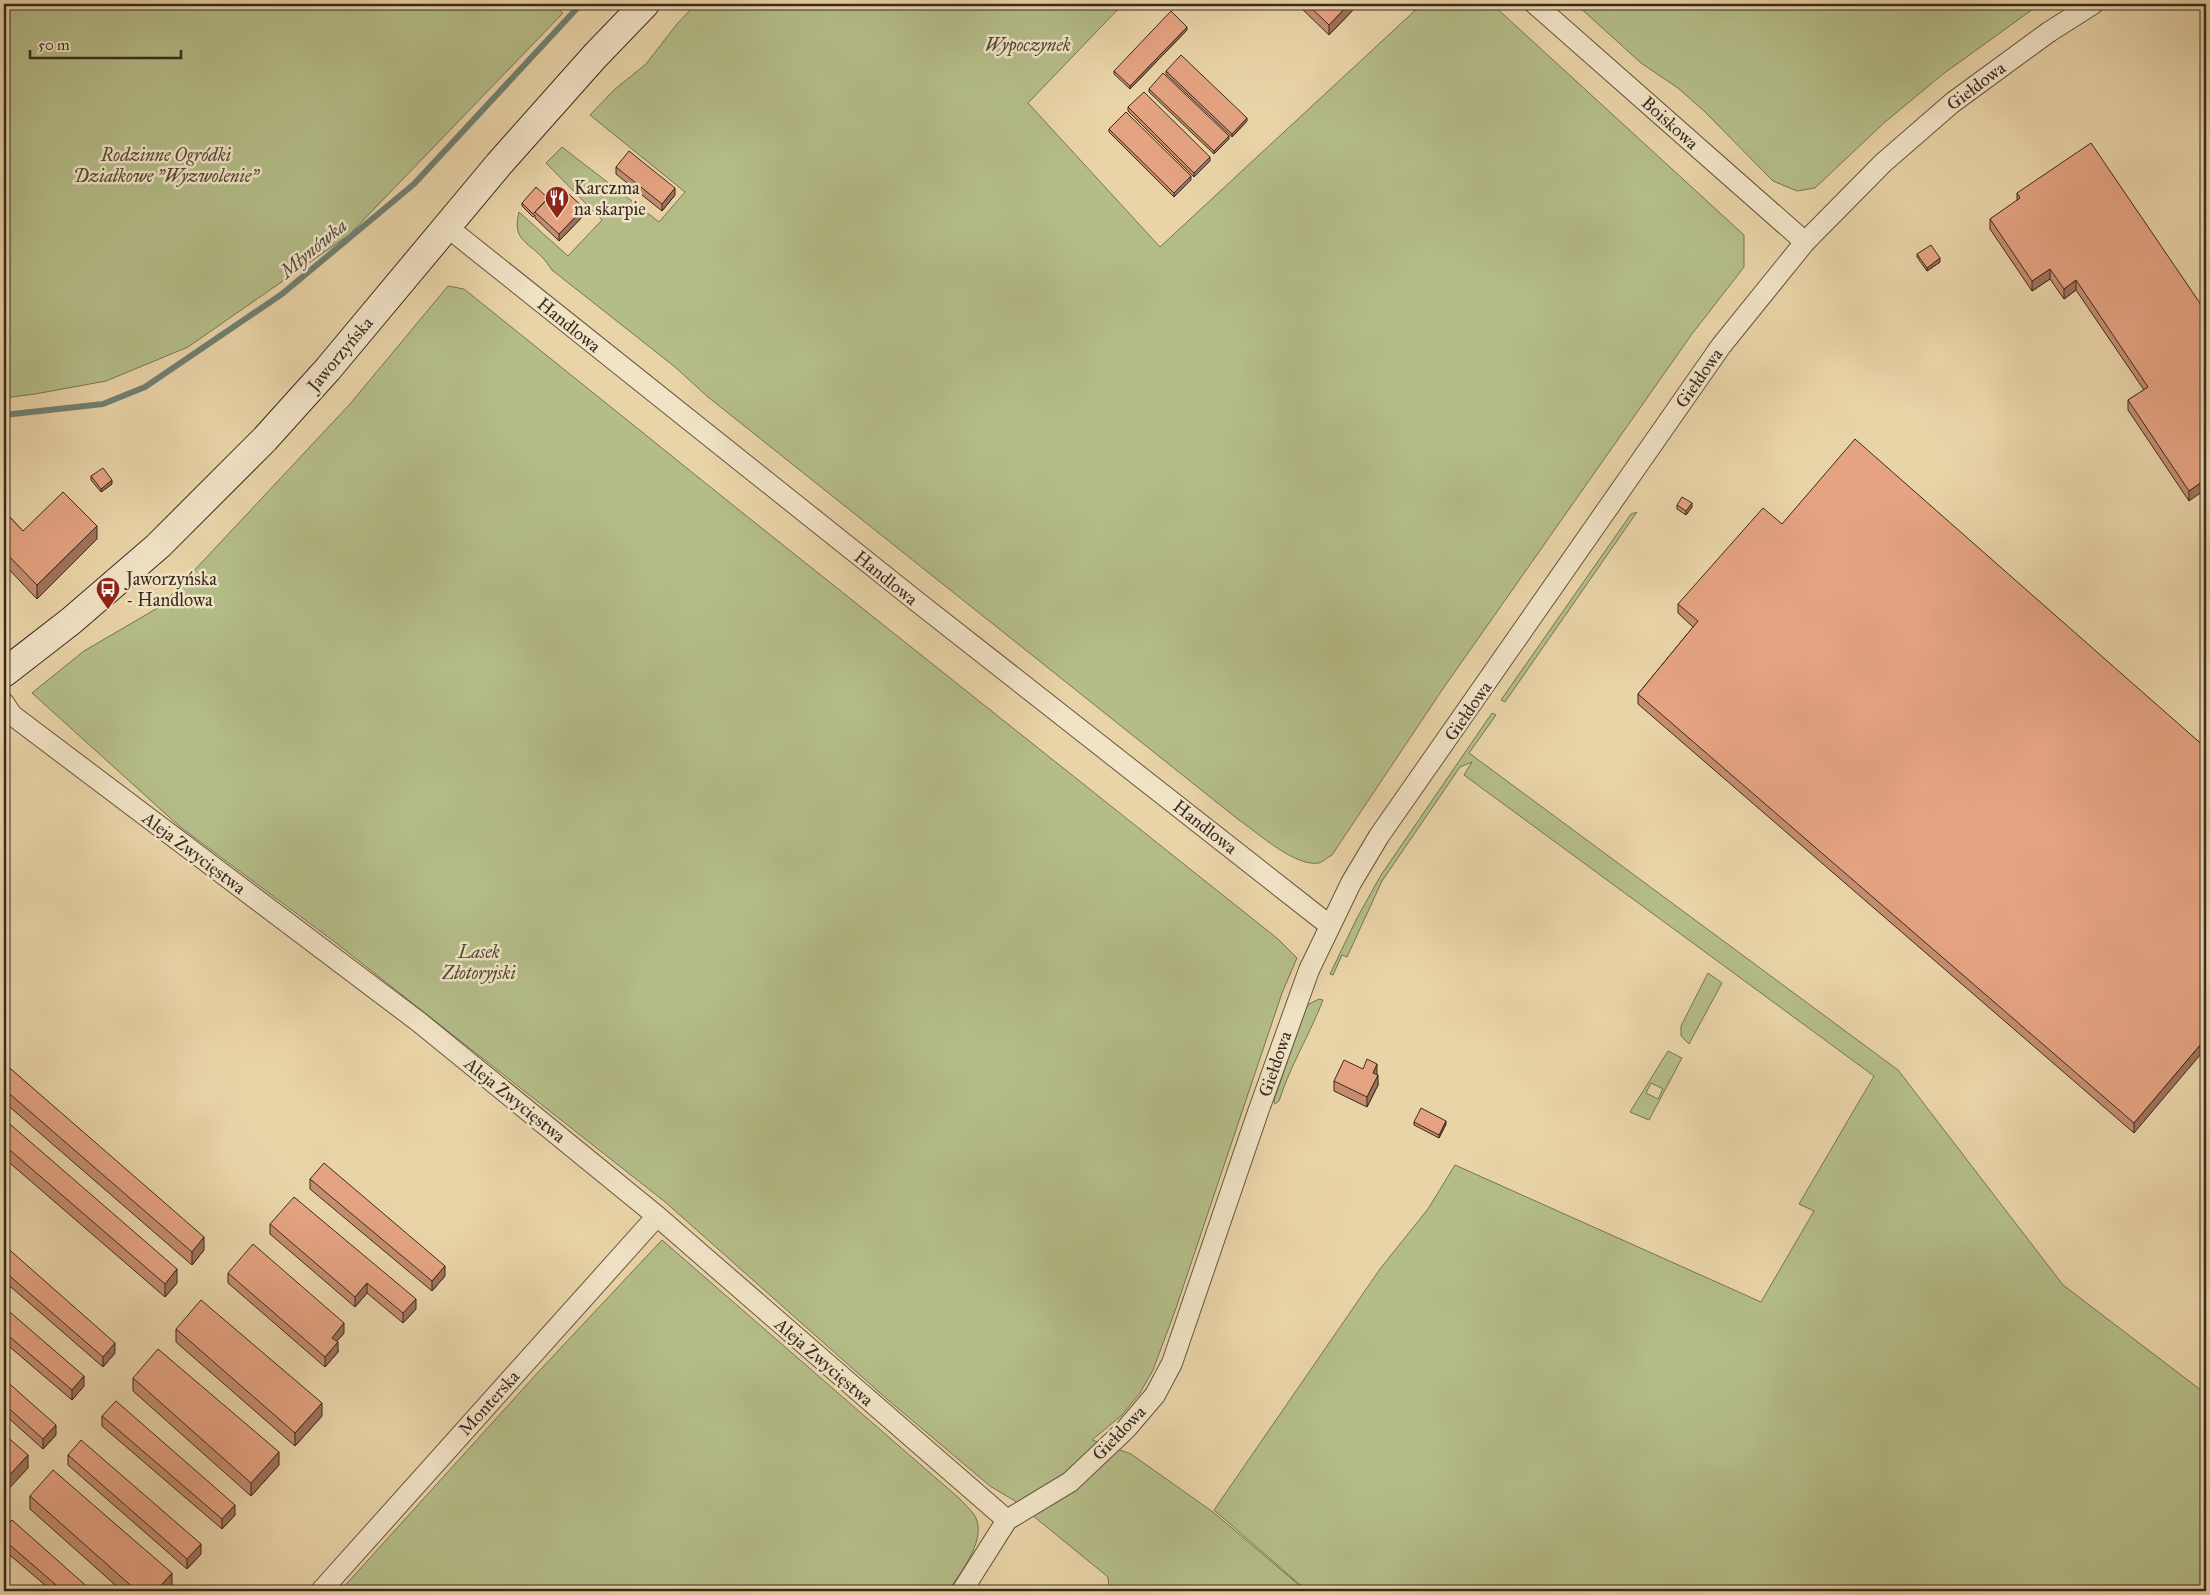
<svg xmlns="http://www.w3.org/2000/svg" width="2210" height="1595" font-family="'IM FELL Great Primer',serif">
<style>
.green{fill:#b4bd89;stroke:#767454;fill-rule:evenodd}
.lines{fill:none;stroke-linecap:round;stroke-linejoin:round}
.stream{stroke:#718072;stroke-width:6}
.street-casing{stroke:#655541;stroke-width:22}
.secondary-casing{stroke:#392b1f;stroke-width:30}
.street{stroke:#f1e3c6;stroke-width:20}
.secondary{stroke:#f1e3c6;stroke-width:28}
.wall{fill:#c58c70;stroke:#392b1f}
.shaded-wall{fill:#a0725b;stroke:#392b1f}
.building{fill:#e5a382;stroke:#392b1f}
.labels{text-anchor:middle;stroke-width:5;stroke-linejoin:round;paint-order:stroke}
.park-label{font-size:18px;font-style:italic;fill:#524834;stroke:#f1e3c6}
.street-label{font-size:18px;fill:#392b1f;stroke:#f1e3c6}
.poi-label{font-size:18px;fill:#392b1f;stroke:#f1e3c6;text-anchor:start}
.water-label{font-size:19px;font-style:italic;fill:#504e42;stroke:#f1e3c6}
</style>
<rect width="100%" height="100%" fill="#e9d4a8"/>
<filter id="stains"><feTurbulence type="fractalNoise" baseFrequency=".004" numOctaves="4"/><feColorMatrix values="0 0 0 0 .2 0 0 0 0 .09 0 0 0 0 .02 0 0 0 .5 -.17"/></filter>
<radialGradient id="worn" r=".72"><stop offset=".6" stop-color="#630" stop-opacity="0"/><stop offset="1" stop-color="#630" stop-opacity=".3"/></radialGradient>
<!-- green -->
<path class="green" d="M4 4H552L563 13 349 235 188 347 106 381 35 394 4 398Z
M696 4H1123L1028 103 1160 247 1422 4H1492L1744 235V267L1692 334 1442 690 1332 855C1328 857 1323 862 1319 863 1295 867 1258 833 1239 820L708 397 675 367 552 270C549 266 546 261 542 257 526 241 512 239 519 212L568 256 602 220 546 163 562 147 659 222 685 192 590 115 614 90 646 64 677 24Z
M1576 4H2040L1943 74 1885 122 1815 188 1797 191 1773 181 1704 111 1678 88 1641 63Z
M448 286 464 289 739 510 1278 939 1297 958 1282 993 1175 1311 1153 1370 1140 1393 1121 1416 1092 1440 1131 1454 1213 1512 1306 1591H1109L1108 1577 1015 1501 990 1486 888 1400 664 1201 336 943 179 826 32 693 84 651 161 606 350 404Z
M1637 512 1505 702 1501 700 1631 514Z
M1492 713 1496 715 1469 753 1898 1070 2063 1285 2206 1394V1591H1307L1214 1510 1380 1269 1428 1209 1455 1165 1761 1302 1814 1211 1799 1204 1874 1076 1464 775 1472 762 1460 767 1382 881 1347 957 1342 955 1333 975 1330 974 1357 918 1381 875Z
M1708 973 1722 983 1689 1044 1681 1036V1026Z
M1319 999 1323 1000C1310 1034 1290 1066 1279 1101L1275 1104 1274 1100 1306 1008 1309 1004Z
M1668 1051 1682 1058 1649 1120 1630 1112ZM1651 1083 1663 1089 1658 1099 1646 1093Z
M662 1240 960 1499C965 1505 975 1513 977 1521 984 1543 960 1574 948 1591H340L541 1369Z"/>
<g class="lines">
<!-- stream -->
<path class="stream" d="M4 415 103 404 145 387 282 294 414 184 581 4"/>
<defs>
<path id="street" d="M1535 4 1805 242
M446 226 915 600 1329 925
M4 703 12 715 419 1022 657 1216 1007 1520
M321 1591 657 1216
M962 1591 1007 1520 1070 1482 1126 1429 1155 1395 1172 1363 1258 1112 1309 970 1351 883 1379 836 1721 346 1805 242 1883 163 1952 103 2049 32 2093 4"/>
<path id="secondary" d="M4 673 71 621 158 546 265 439 328 369 499 164 595 56 645 4"/>
</defs>
<!-- street casing -->
<use href="#street" class="street-casing"/>
<!-- secondary casing -->
<use href="#secondary" class="secondary-casing"/>
<!-- street -->
<use href="#street" class="street"/>
<!-- secondary -->
<use href="#secondary" class="secondary"/>
</g>
<!-- wall -->
<path class="wall" d="M1297 4H1354V9L1329 35Z
M1187 30 1130 89 1114 74V71Z
M1166 71 1247 121 1232 137 1166 74Z
M1149 89 1229 139 1214 154 1149 92Z
M1128 107 1210 161 1194 177 1128 111Z
M1109 129 1191 180 1174 197 1109 132Z
M616 167 675 195 662 211 616 174Z
M2017 193 2206 312 2189 501 2128 410V400L2144 390 2076 290 2064 299 2050 279 2032 291 1990 229V219L2017 201Z
M548 198 584 215 559 241 535 218V215L533 217 522 206V203Z
M1917 254 1940 262 1927 271 1917 257Z
M91 476 112 484 101 492 91 480Z
M1677 505 1692 507 1686 515 1677 509Z
M4 511 23 531 97 539 37 599 4 564Z
M1782 524 2206 748 2134 1133 1638 704V694L1693 627 1678 613V604Z
M4 1063 204 1250 192 1265 4 1102Z
M1363 1069 1377 1074 1378 1085 1367 1107 1334 1091V1081Z
M4 1119 177 1283 165 1297 4 1158Z
M1414 1122 1446 1124 1439 1138 1414 1125Z
M310 1179 445 1276 432 1291 310 1189Z
M270 1224 416 1309 403 1323 367 1293 355 1307 270 1234Z
M4 1245 115 1353 103 1367 4 1281Z
M228 1273 344 1333 337 1341 338 1352 325 1367 228 1283Z
M4 1307 84 1386 72 1400 4 1342Z
M176 1329 322 1416 295 1446 176 1342Z
M133 1378 279 1465 251 1496 133 1391Z
M4 1379 56 1435 43 1449 4 1414Z
M102 1416 235 1515 222 1529 102 1426Z
M68 1455 201 1554 187 1569 68 1465Z
M30 1496 172 1586 168 1591H122L30 1509Z
M4 1529 92 1591H52L4 1550Z"/>
<!-- shaded-wall -->
<path class="shaded-wall" d="M1349 4H1354V9L1329 35V25Z
M1187 27V30L1130 89V86Z
M1247 118V121L1232 137V134Z
M1229 136V139L1214 154V151Z
M1210 157V161L1194 177V173Z
M1191 176V180L1174 197V193Z
M675 188V195L662 211V204Z
M584 208V215L559 241V234Z
M1940 258V262L1927 271V268Z
M2050 269V279L2032 291V281Z
M2076 280V290L2064 299V289Z
M2206 479V489L2189 501V491Z
M112 480V484L101 492V489Z
M1692 503V507L1686 515V511Z
M97 526V539L37 599V585Z
M2206 1038V1048L2134 1133V1123Z
M1377 1064V1074L1373 1083V1073Z
M1378 1075V1085L1367 1107V1097Z
M1446 1121V1124L1439 1138V1135Z
M204 1237V1250L192 1265V1252Z
M445 1266V1276L432 1291V1281Z
M177 1269V1283L165 1297V1284Z
M367 1283V1293L355 1307V1297Z
M416 1299V1309L403 1323V1313Z
M344 1323V1333L332 1347V1338Z
M338 1342V1352L325 1367V1357Z
M115 1343V1353L103 1367V1357Z
M84 1376V1386L72 1400V1390Z
M322 1403V1416L295 1446V1433Z
M56 1425V1435L43 1449V1439Z
M279 1452V1465L251 1496V1483Z
M28 1455V1468L4 1494V1481Z
M235 1505V1515L222 1529V1519Z
M201 1544V1554L187 1569V1559Z
M172 1573V1586L168 1591H156Z"/>
<!-- building -->
<path class="building" d="M1307 4H1349L1329 25Z
M1171 11 1187 27 1130 86 1114 71Z
M1181 55 1247 118 1232 134 1166 71Z
M1163 73 1229 136 1214 151 1149 89Z
M1144 92 1210 157 1194 173 1128 107Z
M1126 112 1191 176 1174 193 1109 129Z
M2091 143 2206 312V479L2189 491 2128 400 2148 387 2076 280 2064 289 2050 269 2032 281 1990 219 2020 198 2017 193Z
M629 151 675 188 662 204 616 167Z
M560 186 584 208 559 234 535 212Z
M536 187 548 198 533 214 522 203Z
M1931 245 1940 258 1927 268 1917 254Z
M1855 439 2206 748V1038L2134 1123 1638 694 1698 621 1678 604 1763 508 1782 524Z
M103 468 112 480 101 489 91 476Z
M63 492 97 526 37 585 4 551V511L23 531Z
M1682 497 1692 503 1686 511 1677 505Z
M1367 1059 1377 1064 1373 1073 1378 1075 1367 1097 1334 1081 1344 1060 1363 1069Z
M4 1063 204 1237 192 1252 4 1089Z
M1421 1108 1446 1121 1439 1135 1414 1122Z
M4 1119 177 1269 165 1284 4 1145Z
M324 1163 445 1266 432 1281 310 1179Z
M294 1197 416 1299 403 1313 367 1283 355 1297 270 1224Z
M253 1244 344 1323 332 1338 338 1342 325 1357 228 1273Z
M4 1245 115 1343 103 1357 4 1271Z
M201 1300 322 1403 295 1433 176 1329Z
M4 1307 84 1376 72 1390 4 1332Z
M158 1349 279 1452 251 1483 133 1378Z
M4 1379 56 1425 43 1439 4 1404Z
M116 1401 235 1505 222 1519 102 1416Z
M4 1434 28 1455 4 1481Z
M81 1440 201 1544 187 1559 68 1455Z
M53 1470 172 1573 156 1591H137L30 1496Z
M12 1520 92 1591H63L4 1540V1529Z"/>
<!-- icons -->
<defs>
<symbol id="restaurant-pin" viewBox="-11 -11 22 30"><path d="M0 17L-7.5 6A9.5 9.5 0 1 1 7.5 6Z" fill="#8f2418" stroke="#f1e3c6"/><path d="M-5-6h1v4h1v-4h1v4h1v-4h1v5L-1.5 .5V6h-2V.5L-5-1ZM5-6V6H3V1.5H1.5Q1.5-4 5-6Z" fill="#fff"/></symbol>
<symbol id="bus-pin" viewBox="-11 -11 22 30"><path d="M0 17L-7.5 6A9.5 9.5 0 1 1 7.5 6Z" fill="#8f2418" stroke="#f1e3c6"/><path d="M-5-6H5V4H4V6H2V4H-2V6H-4V4H-5ZM-3.5-4V0h7V-4ZM-3.5 1.2v1.5H-2V1.2ZM2 1.2v1.5H3.5V1.2Z" fill="#fff"/></symbol>
</defs>
<g fill-rule="evenodd">
<use href="#restaurant-pin" x="543" y="184" width="28" height="38"/>
<use href="#bus-pin" x="94" y="575" width="28" height="38"/>
</g>
<g class="labels">
<!-- park labels -->
<g class="park-label">
<text x="1028" y="51">Wypoczynek</text>
<text x="166" y="161">Rodzinne Ogródki<tspan x="166" dy="21">Działkowe "Wyzwolenie"</tspan></text>
<text x="479" y="958">Lasek<tspan x="479" dy="21">Złotoryjski</tspan></text>
</g>
<!-- street labels -->
<g class="street-label">
<text transform="translate(1976 86) rotate(-37)" y="6">Giełdowa</text>
<text transform="translate(1670 123) rotate(42)" y="6">Boiskowa</text>
<text transform="translate(569 325) rotate(39)" y="6">Handlowa</text>
<text transform="translate(340 354) rotate(-50)" y="6">Jaworzyńska</text>
<text transform="translate(1699 378) rotate(-55)" y="6">Giełdowa</text>
<text transform="translate(886 578) rotate(39)" y="6">Handlowa</text>
<text transform="translate(1468 711) rotate(-55)" y="6">Giełdowa</text>
<text transform="translate(1205 827) rotate(38)" y="6">Handlowa</text>
<text transform="translate(194 853) rotate(37)" y="6">Aleja Zwycięstwa</text>
<text transform="translate(1275 1064) rotate(-71)" y="6">Giełdowa</text>
<text transform="translate(515 1100) rotate(39)" y="6">Aleja Zwycięstwa</text>
<text transform="translate(824 1362) rotate(41)" y="6">Aleja Zwycięstwa</text>
<text transform="translate(489 1403) rotate(-48)" y="6">Monterska</text>
<text transform="translate(1119 1433) rotate(-46)" y="6">Giełdowa</text>
</g>
<!-- poi labels -->
<g class="poi-label">
<text x="574" y="194">Karczma<tspan x="574" dy="21">na skarpie</tspan></text>
<text x="126" y="585">Jaworzyńska<tspan x="126" dy="21">- Handlowa</tspan></text>
</g>
<!-- water labels -->
<g class="water-label">
<text transform="translate(313 248) rotate(-40)" y="7">Młynówka</text>
</g>
</g>
<!-- margin -->
<rect width="2210" height="1595" fill="none" stroke="#e9d4a8" stroke-width="20"/>
<rect x="5" y="5" width="2200" height="1585" fill="none" stroke="#392b1f" stroke-width="2.5"/>
<rect x="10" y="10" width="2190" height="1575" fill="none" stroke="#392b1f"/>
<!-- scale -->
<path d="M30 50v8h151v-8" fill="none" stroke="#392b1f" stroke-width="2.5"/>
<text x="38" y="50" font-size="15" fill="#392b1f" stroke="#f1e3c6" stroke-width="4" paint-order="stroke">50 m</text>
<rect width="100%" height="100%" filter="url(#stains)"/>
<rect width="100%" height="100%" fill="url(#worn)"/>
</svg>
